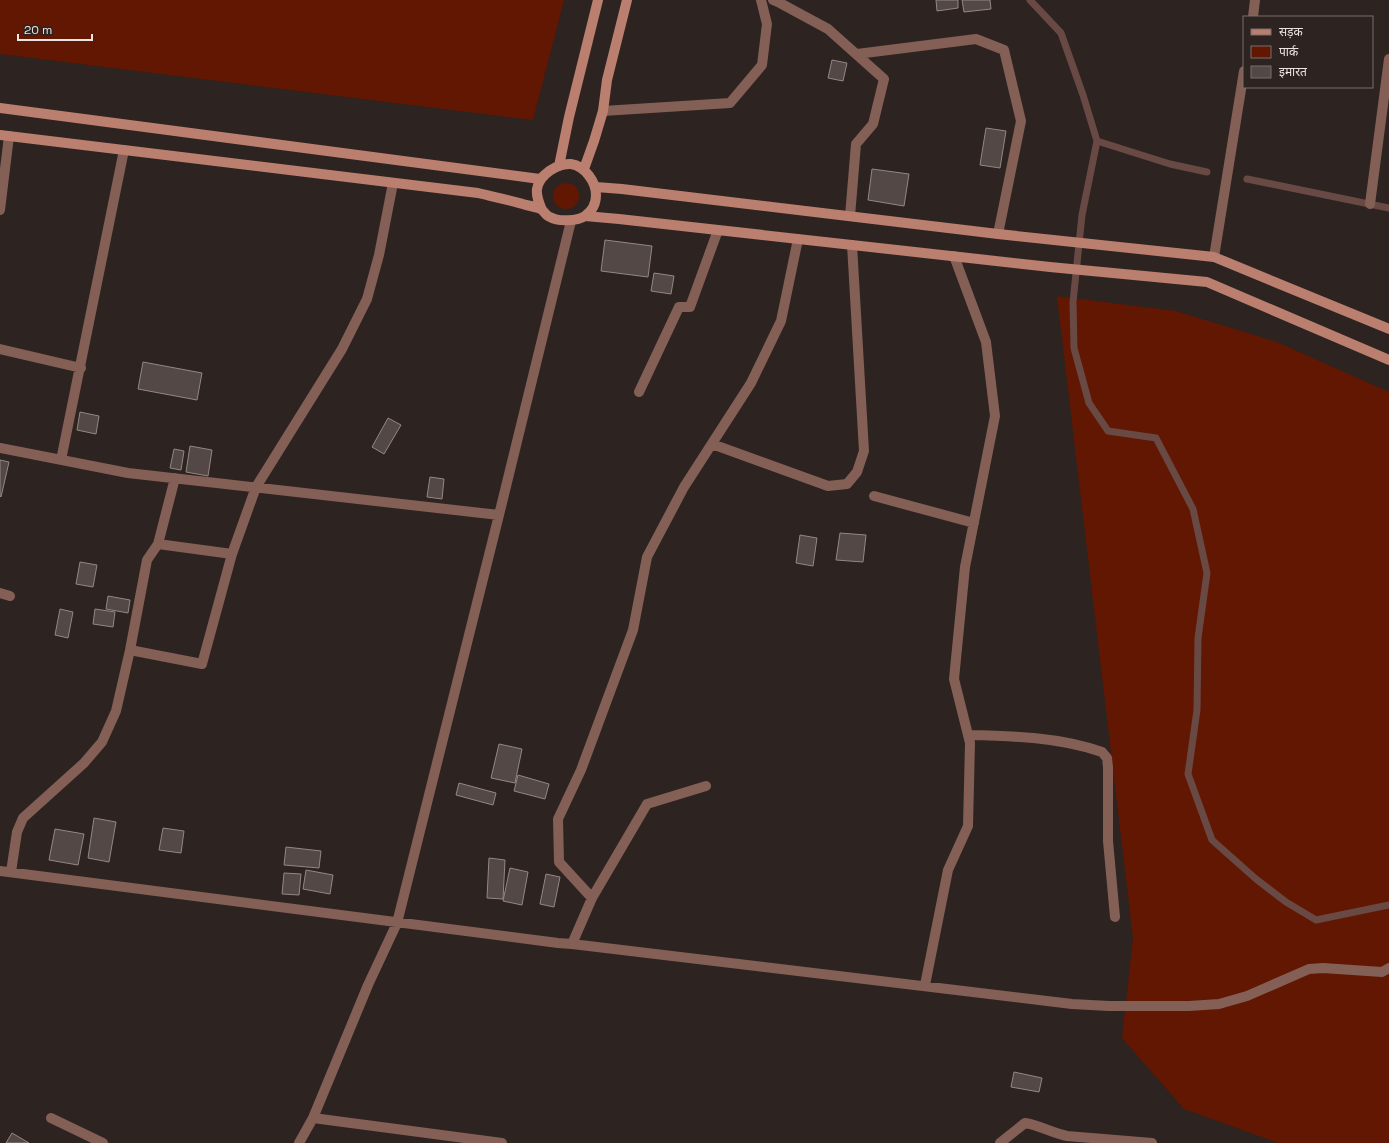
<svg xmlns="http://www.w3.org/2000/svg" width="1389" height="1143" font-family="'Space Grotesk','Noto Sans Devanagari',sans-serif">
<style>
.green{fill:#611701}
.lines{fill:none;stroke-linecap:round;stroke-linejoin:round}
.stream{stroke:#684944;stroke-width:7}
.building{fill:#534845;stroke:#948784}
.service{stroke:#845f55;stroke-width:10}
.minor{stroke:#845f55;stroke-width:10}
.secondary{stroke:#ba7f6f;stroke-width:10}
</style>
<rect width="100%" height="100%" fill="#2d2321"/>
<!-- green -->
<path class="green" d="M0 0H564L533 120 0 54Z
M553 196a13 13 0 1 1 26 0a13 13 0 1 1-26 0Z
M1057 296 1176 311 1277 342 1389 392V1143H1278L1184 1109 1122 1038 1133 938Z"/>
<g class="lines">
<!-- stream -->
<path class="stream" d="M1030 0 1061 33 1083 95 1097 141 1082 215 1073 302 1074 348 1089 403 1108 431 1156 438 1193 509 1207 573 1198 638 1197 710 1188 774 1212 840 1256 879 1286 902 1316 920 1389 905
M1097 141 1170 164 1207 172
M1247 179 1389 208"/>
</g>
<!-- building -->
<path class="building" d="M936 0H958V8L937 11Z
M962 0H990L991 9 964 12Z
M832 60 847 63 843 81 828 78Z
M986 128 1006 131 1000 168 980 165Z
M872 169 909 174 904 206 868 200Z
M605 240 652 246 648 277 601 271Z
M654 273 674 276 671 294 651 291Z
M143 362 202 373 197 400 138 389Z
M80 412 99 416 96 434 77 430Z
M388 418 401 425 384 454 372 447Z
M190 446 212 450 208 476 186 472Z
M174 449 184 451 181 470 170 468Z
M0 460 9 462 1 497 0 496Z
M430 477 444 479 442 499 427 497Z
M840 533 866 535 863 562 836 560Z
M800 535 817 538 813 566 796 563Z
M80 562 97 565 93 587 76 584Z
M108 596 130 600 128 613 106 609Z
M60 609 73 612 68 638 55 635Z
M95 609 115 612 113 627 93 624Z
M499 744 522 749 515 783 491 778Z
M518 775 549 784 545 799 514 791Z
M459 783 496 793 493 805 456 795Z
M94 818 116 822 109 862 88 858Z
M163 828 184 831 181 853 159 850Z
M55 829 84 834 78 865 49 860Z
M286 847 321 851 319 868 284 865Z
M489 858 505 860 503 899 487 898Z
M510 868 528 872 522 905 503 901Z
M306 870 333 875 330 894 303 889Z
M284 873 301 874 299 895 282 894Z
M546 874 560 877 554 907 540 904Z
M1014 1072 1042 1078 1039 1092 1011 1087Z
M12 1133 29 1143H6Z"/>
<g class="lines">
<!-- service -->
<path class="service" d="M1253 17 1255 0
M1370 204 1389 59
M1214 257 1244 71"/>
<!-- minor -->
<path class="minor" d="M773 0 780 3 828 29 884 79 873 124 856 144 850 216
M857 54 976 39 1004 50 1021 121 998 234
M603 111 730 103 762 65 767 24 761 0
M0 210 9 136
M0 349 81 368
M639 392 679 307H690L718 230
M712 444 828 486 847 484 857 472 864 451 852 245
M0 448 128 473 499 515
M61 460 124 150
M874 496 974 523
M158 544 232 554
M0 593 10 596
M130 650 202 664 232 554 256 487 342 349 367 299 379 255 393 183
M968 735C1013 736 1059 737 1102 752L1107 758 1108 767V841L1115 917
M0 871 558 943 572 944 1072 1004 1109 1006H1189L1219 1004 1247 996 1309 969 1323 968 1382 972 1389 968
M11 872 17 832 23 818 84 763 102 742 116 711 130 650 147 560 158 544 175 478
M592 898 559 862 558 819 581 770 633 630 647 557 684 487 751 383 781 321 798 239
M572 944 592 898 647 804 706 786
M925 985 948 870 968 826 970 743 954 679 965 567 995 416 986 342 954 256
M51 1118 103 1143
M313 1118 502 1143
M299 1143 313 1118 368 985 397 923 499 515 571 221
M1000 1143 1025 1123C1039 1125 1052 1133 1067 1136L1152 1143"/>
<!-- secondary -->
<path class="secondary" d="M0 108 540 179
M0 135 478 193C494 197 510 200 526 205 531 206 536 207 541 209 544 211 546 216 550 217 558 222 578 221 585 216 592 211 596 203 596 195 596 182 585 166 571 164 557 163 539 175 537 189 536 196 539 203 542 210
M559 166 569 117 598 0
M584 169 594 141 603 111 607 80 627 0
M596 187 622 189 998 234 1214 257 1389 329
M585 216 619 219 1050 267 1207 282 1389 360"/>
</g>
<!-- legend -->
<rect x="1243" y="16" width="130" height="72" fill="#2d2321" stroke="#79716f"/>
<rect x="1251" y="29" width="20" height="6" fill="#ba7f6f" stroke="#79716f"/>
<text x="1279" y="36" font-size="12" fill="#ece5e3">सड़क</text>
<rect x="1251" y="46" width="20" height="12" fill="#611701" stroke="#79716f"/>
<text x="1279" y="56" font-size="12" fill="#ece5e3">पार्क</text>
<rect x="1251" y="66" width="20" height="12" fill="#534845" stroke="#79716f"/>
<text x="1279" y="76" font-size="12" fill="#ece5e3">इमारत</text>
<!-- scale -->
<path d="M18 34v6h74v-6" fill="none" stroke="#ece5e3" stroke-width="2"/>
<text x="24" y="34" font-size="12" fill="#ece5e3" stroke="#2d2321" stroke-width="3" paint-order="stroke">20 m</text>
</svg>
